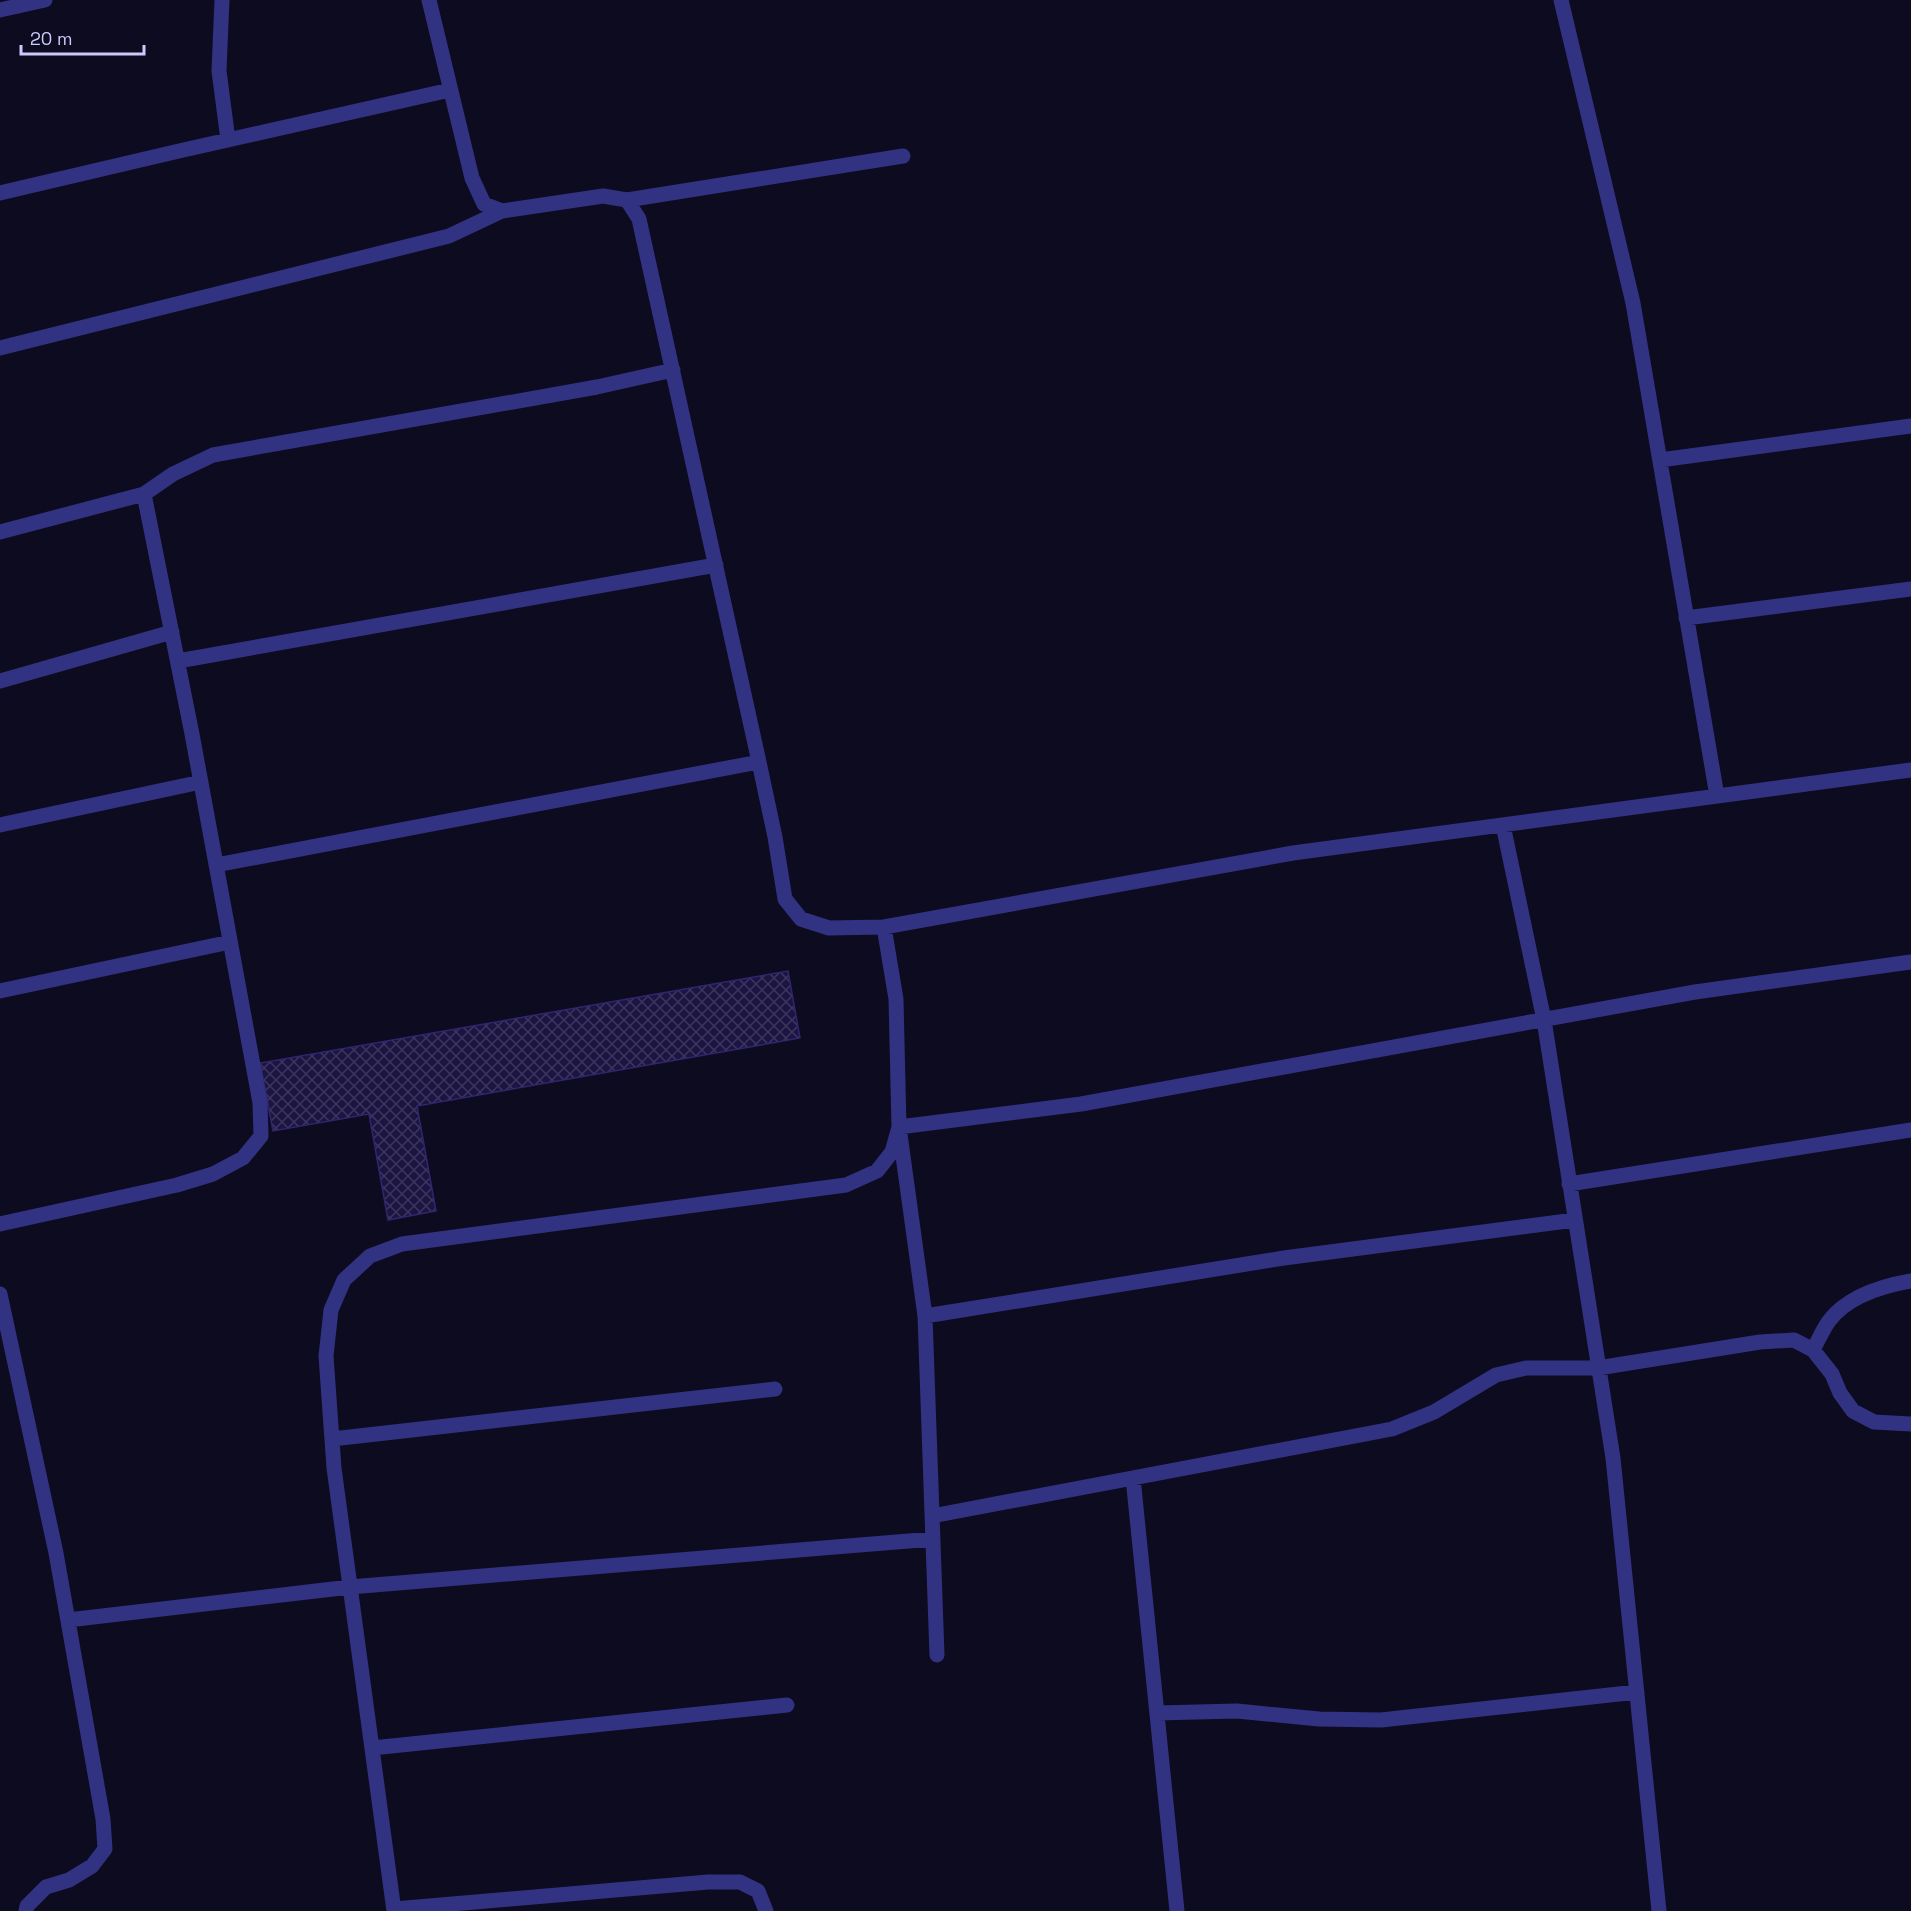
<svg xmlns="http://www.w3.org/2000/svg" width="1911" height="1911" font-family="'Space Grotesk',sans-serif">
<style>
.building{fill:url(#building-cross-hatch);stroke:#312570;stroke-width:1.5}
.lines{fill:none;stroke-linecap:round;stroke-linejoin:round}
.street{stroke:#323282;stroke-width:15}
</style>
<defs>
<pattern id="building-cross-hatch" width="8" height="8" patternUnits="userSpaceOnUse" patternTransform="scale(1.5)"><rect width="8" height="8" fill="#1c1542"/><path d="M0 0l8 8M0 8l8-8" fill="none" stroke="#3c365e"/></pattern>
</defs>
<rect width="100%" height="100%" fill="#0d0b1f"/>
<!-- building -->
<path class="building" d="M788 971 800 1038 417 1106 436 1211 388 1220 369 1114 273 1131 260 1063Z"/>
<g class="lines">
<!-- street -->
<path class="street" d="M222 0 219 71 228 140
M429 0 472 178 484 204 502 211 603 196 627 200 639 219 759 762 775 837 785 899 801 919 829 928 884 927 1293 853 1911 770
M1561 0 1633 303 1717 796
M0 10 45 0
M0 193 179 151 450 90
M627 200 903 156
M0 348 449 236 502 211
M1660 460 1911 426
M0 532 144 494 173 474 213 455 597 387 673 370
M1686 618 1911 589
M178 661 716 565
M0 681 172 632
M0 825 201 782
M1503 825 1544 1020 1613 1458 1659 1911
M216 865 759 762
M0 991 230 942
M1569 1184 1911 1130
M0 1224 177 1185 213 1174 243 1158 261 1136 260 1103 192 734 144 494
M0 1294 56 1553 103 1819 105 1849 92 1866 69 1880 46 1887 27 1906 26 1911
M925 1316 1284 1258 1575 1220
M1813 1350C1818 1341 1823 1329 1829 1321 1848 1296 1882 1286 1911 1281
M332 1439 775 1389
M1133 1478 1177 1911
M932 1516 1392 1429 1434 1412 1496 1375 1526 1368H1598L1760 1342 1794 1340 1813 1350 1832 1374 1840 1393 1853 1411 1874 1422 1911 1424
M68 1620 350 1587 933 1539
M937 1655 925 1316 899 1127 1081 1104 1695 992 1911 962
M1157 1713 1237 1711 1319 1719 1381 1720 1637 1692
M372 1748 787 1705
M394 1909 708 1882H740L758 1891 766 1911
M394 1911 334 1468 326 1356 331 1310 344 1280 370 1256 402 1244 846 1185 877 1171 892 1152 899 1127 896 999 884 927"/>
</g>
<!-- scale -->
<path d="M21 45v9h123v-9" fill="none" stroke="#cdc9ff" stroke-width="3"/>
<text x="30" y="45" font-size="18" fill="#cdc9ff" stroke="#0d0b1f" stroke-width="4.5" paint-order="stroke">20 m</text>
</svg>
